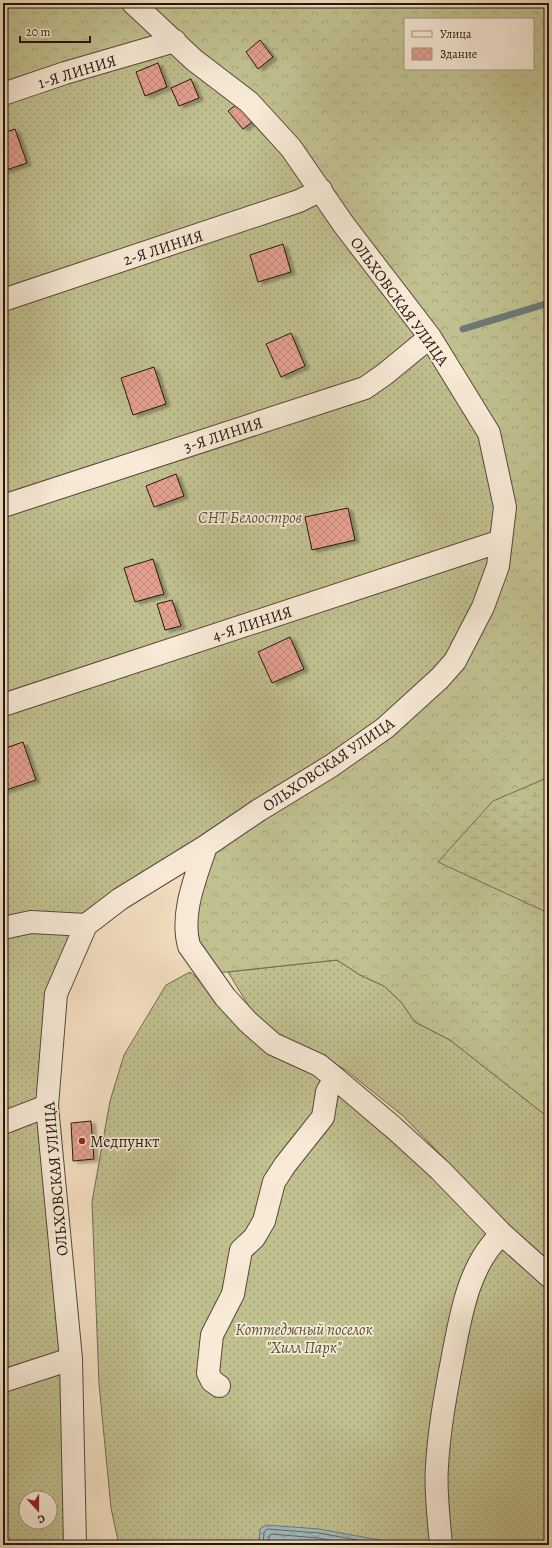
<svg xmlns="http://www.w3.org/2000/svg" width="552" height="1548" font-family="Alegreya,serif">
<style>
.grass{fill:url(#grass-dots);stroke:#726c4e;fill-rule:evenodd}
.forest{fill:url(#forest-crowns);stroke:#726c4e;fill-rule:evenodd}
.wetland{fill:url(#wetland-marsh);stroke:#726c4e}
.water{fill:url(#water-waves);stroke:#6e7978}
.lines{fill:none;stroke-linecap:round;stroke-linejoin:round}
.shore{stroke:#626866;stroke-width:1}
.stream{stroke:#6e7978;stroke-width:7}
.building{fill:url(#building-cross-hatch);stroke:#22170e;filter:url(#shadow)}
.minor-casing{stroke:#56493b;stroke-width:24}
.minor{stroke:#f8ead7;stroke-width:22}
.poi-dot{fill:#8f2418;stroke:#f8ead7;stroke-width:1.5}
.labels{text-anchor:middle;stroke-width:3.5;stroke-linejoin:round;paint-order:stroke}
.street-label{font-size:16px;fill:#22170e;stroke:#f8ead7}
.park-label{font-size:16px;font-style:italic;fill:#5a523b;stroke:#f8ead7}
.poi-label{font-size:16px;fill:#22170e;stroke:#f8ead7;text-anchor:start}
</style>
<defs>
<pattern id="grass-dots" width="8" height="8" patternUnits="userSpaceOnUse"><rect width="8" height="8" fill="#c1c08f"/><path d="M2 2h.1M6 6h.1" fill="none" stroke="#a6a47a" stroke-width="1.8" stroke-linecap="round"/></pattern>
<pattern id="forest-crowns" width="20" height="18" patternUnits="userSpaceOnUse"><rect width="20" height="18" fill="#c1c08f"/><path d="M2 6a3 3 0 1 1 6 0M12 15a3 3 0 1 1 6 0" fill="none" stroke="#a6a47a"/></pattern>
<pattern id="wetland-marsh" width="20" height="14" patternUnits="userSpaceOnUse"><rect width="20" height="14" fill="#c1c08f"/><path d="M1 5h8M5 5V1M11 12h8M15 12V8" fill="none" stroke="#a6a47a"/></pattern>
<pattern id="water-waves" width="16" height="10" patternUnits="userSpaceOnUse"><rect width="16" height="10" fill="#a1babe"/><path d="M0 5q4-4 8 0t8 0" fill="none" stroke="#8a9fa2"/></pattern>
<pattern id="building-cross-hatch" width="8" height="8" patternUnits="userSpaceOnUse"><rect width="8" height="8" fill="#e4a08f"/><path d="M0 0l8 8M0 8l8-8" fill="none" stroke="#c3897a"/></pattern>
<filter id="shadow"><feDropShadow dx="4.5" dy="2.5" stdDeviation="1" flood-color="#0004"/></filter>
</defs>
<rect width="100%" height="100%" fill="#f4dfc2"/>
<filter id="stains"><feTurbulence type="fractalNoise" baseFrequency=".005" numOctaves="4"/><feColorMatrix values="0 0 0 0 .2 0 0 0 0 .09 0 0 0 0 .02 0 0 0 .5 -.17"/></filter>
<radialGradient id="worn" r=".72"><stop offset=".6" stop-color="#630" stop-opacity="0"/><stop offset="1" stop-color="#630" stop-opacity=".3"/></radialGradient>
<!-- grass -->
<path class="grass" d="M167 40 249 102 489 433 499 556 429 690 84 927 56 994 48 1111 75 1545H3V95ZM26 1498H50V1522H26Z
M337 960 360 975 384 986 401 1002 415 1022 450 1040 549 1118V1264L500 1216 403 1116 347 1071 326 1058 274 1034 253 1013 228 972Z
M190 972 197 978 229 1015 316 1074 436 1178 494 1240 549 1291V1545H119L111 1508 99 1384 92 1202 110 1101 124 1055 166 985Z"/>
<!-- forest -->
<path class="forest" d="M3 3H549V1118L450 1040 415 1022 401 1002 384 986 360 975 337 960 208 974 189 946 209 847 429 690 499 556 489 433 329 203 179 45 3 95ZM405 19H533V69H405Z"/>
<!-- wetland -->
<path class="wetland" d="M549 777V917L544 911 438 862 493 801Z"/>
<!-- water -->
<path class="water" d="M266 1525 319 1529 396 1543 399 1545H259L260 1529Z"/>
<g class="lines">
<!-- shore -->
<path class="shore" d="M263 1545 264 1532 267 1529 319 1533 384 1545
M268 1545 269 1536 271 1534 318 1538 356 1545
M274 1545 276 1541 323 1545"/>
<!-- stream -->
<path class="stream" d="M463 329 549 303"/>
</g>
<!-- building -->
<path class="building" d="M260 40 273 57 258 69 246 52Z
M158 63 167 87 145 96 136 72Z
M191 79 199 98 179 106 171 88Z
M241 101 256 119 243 129 228 111Z
M15 129 27 163 3 171V133Z
M283 244 291 272 258 282 250 255Z
M291 333 305 366 281 377 266 344Z
M154 367 166 404 133 415 121 378Z
M176 474 184 496 154 507 146 486Z
M348 508 355 540 312 550 305 517Z
M153 559 164 594 135 602 124 568Z
M172 600 181 626 165 630 157 604Z
M290 637 304 669 272 683 258 652Z
M23 742 36 780 3 791V749Z
M91 1121 94 1159 73 1161 71 1123Z"/>
<g class="lines">
<defs>
<path id="minor" d="M3 94 65 73 175 41
M3 300 299 201 321 190
M3 506 365 388 385 374 430 337
M3 705 501 541
M206 846C196 877 180 913 189 946L225 997 248 1022 273 1044 319 1065 335 1078 394 1128 440 1170 502 1234 549 1276
M3 928 31 922 86 925
M3 1123 47 1106
M3 1381 71 1359
M219 1386 212 1381 208 1373 212 1335 233 1294 241 1250 254 1238 264 1221 274 1182 285 1165 323 1117 327 1092 335 1078
M75 1545 71 1359 47 1106 56 994 86 925 120 899 206 846 259 810 331 766 385 728 440 678 455 661 483 607 498 566 505 507 489 433 430 337 344 225 291 148 249 102 194 60 133 3
M441 1545C439 1519 435 1493 437 1466 439 1431 445 1396 452 1361 460 1319 468 1264 502 1234"/>
</defs>
<!-- minor casing -->
<use href="#minor" class="minor-casing"/>
<!-- minor -->
<use href="#minor" class="minor"/>
</g>
<!-- markers -->
<circle class="poi-dot" cx="82" cy="1141" r="4"/>
<g class="labels">
<!-- street labels -->
<g class="street-label">
<text transform="translate(77 71) rotate(-17)" y="6">1-Я ЛИНИЯ</text>
<text transform="translate(163 247) rotate(-18)" y="6">2-Я ЛИНИЯ</text>
<text transform="translate(400 301) rotate(54)" y="6">ОЛЬХОВСКАЯ УЛИЦА</text>
<text transform="translate(223 434) rotate(-18)" y="6">3-Я ЛИНИЯ</text>
<text transform="translate(252 623) rotate(-18)" y="6">4-Я ЛИНИЯ</text>
<text transform="translate(328 764) rotate(-34)" y="6">ОЛЬХОВСКАЯ УЛИЦА</text>
<text transform="translate(55 1179) rotate(-95)" y="6">ОЛЬХОВСКАЯ УЛИЦА</text>
</g>
<!-- park labels -->
<g class="park-label">
<text x="250" y="523">СНТ Белоостров</text>
<text x="304" y="1335">Коттеджный поселок<tspan x="304" dy="18">"Хилл Парк"</tspan></text>
</g>
<!-- poi labels -->
<g class="poi-label">
<text x="90" y="1147">Медпункт</text>
</g>
</g>
<!-- margin -->
<rect width="552" height="1548" fill="none" stroke="#f4dfc2" stroke-width="16"/>
<rect x="4" y="4" width="544" height="1540" fill="none" stroke="#22170e" stroke-width="2"/>
<rect x="8" y="8" width="536" height="1532" fill="none" stroke="#22170e"/>
<!-- legend -->
<rect x="404" y="18" width="130" height="52" fill="#f8ead7" stroke="#a29687"/>
<rect x="412" y="31" width="20" height="6" fill="#f8ead7" stroke="#a29687"/>
<text x="440" y="38" font-size="12" fill="#22170e">Улица</text>
<rect x="412" y="48" width="20" height="12" fill="url(#building-cross-hatch)" stroke="#a29687"/>
<text x="440" y="58" font-size="12" fill="#22170e">Здание</text>
<!-- north arrow -->
<g transform="translate(38 1510) rotate(159)"><circle r="19" fill="#f8ead7" stroke="#a29687"/>
<path d="M0-3L7 15L0 10L-7 15Z" fill="#8f2418"/>
<text y="-6" font-size="11" font-weight="bold" text-anchor="middle" fill="#22170e">С</text>
</g>
<!-- scale -->
<path d="M20 36v6h70v-6" fill="none" stroke="#22170e" stroke-width="2"/>
<text x="26" y="36" font-size="12" fill="#22170e" stroke="#f8ead7" stroke-width="3" paint-order="stroke">20 m</text>
<rect width="100%" height="100%" filter="url(#stains)"/>
<rect width="100%" height="100%" fill="url(#worn)"/>
</svg>
